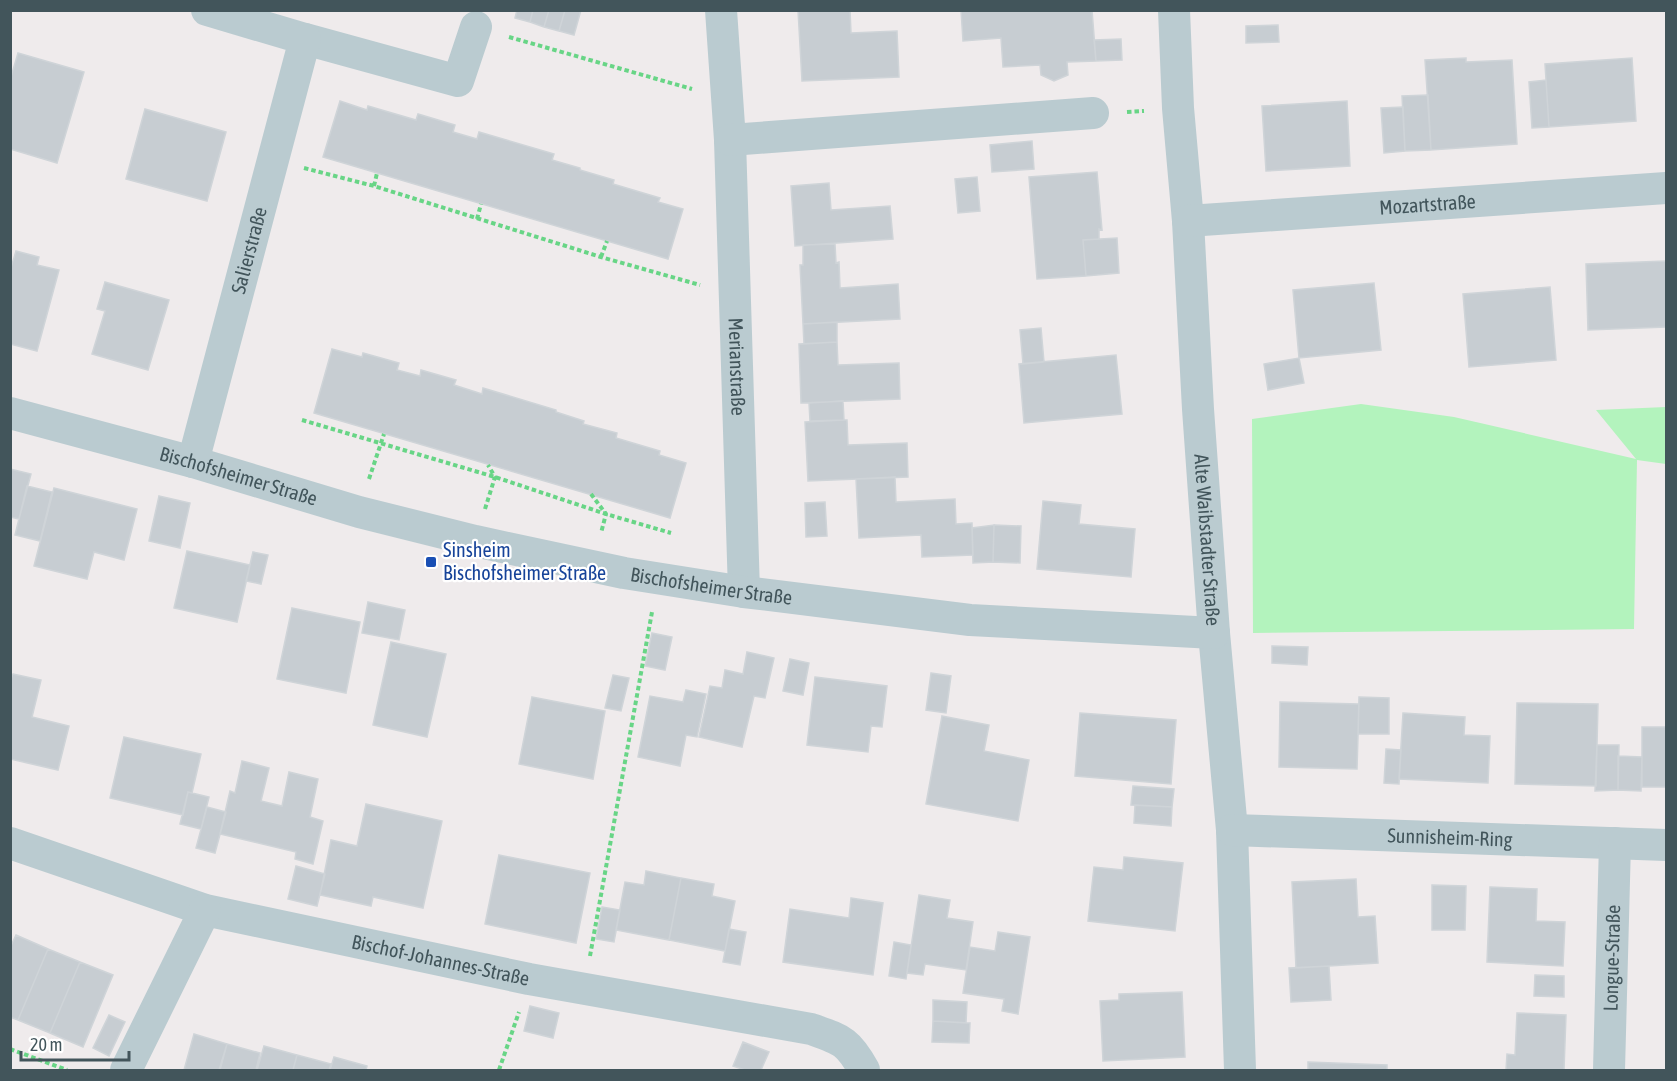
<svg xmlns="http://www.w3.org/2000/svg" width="1677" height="1081" font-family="'Asap Condensed',sans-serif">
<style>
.green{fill:#b3f3bd}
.building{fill:#c7cdd2;stroke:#cfd4d8;stroke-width:1.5}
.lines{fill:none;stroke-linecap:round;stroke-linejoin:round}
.path{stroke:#68d586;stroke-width:4;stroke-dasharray:4.5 3;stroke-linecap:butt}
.street{stroke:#bacbd0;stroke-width:32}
.transit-dot{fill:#1a4fb4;stroke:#fff;stroke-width:2}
.labels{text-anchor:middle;stroke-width:4.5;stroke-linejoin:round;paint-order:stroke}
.street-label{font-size:20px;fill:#42555b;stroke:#fff}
.transit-label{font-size:20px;fill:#164399;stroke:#fff;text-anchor:start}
</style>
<rect width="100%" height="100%" fill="#efebec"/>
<!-- green -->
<path class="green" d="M1361 404 1454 417 1636 459 1596 410 1666 407V464L1637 460 1634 629 1253 633 1252 419Z"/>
<!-- building -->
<path class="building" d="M517 10H533L530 22 515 18Z
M533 10H549L544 27 530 22Z
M549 10H565L559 31 544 27Z
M565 10H581L574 35 559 31Z
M798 10H850L851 33 897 31 899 77 802 81Z
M961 10H1092L1096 61 1067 62 1068 75 1054 81 1041 75 1040 65 1003 67 1001 38 963 41Z
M1278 25 1279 42 1246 43V26Z
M1121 39 1122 60 1096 61 1094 40Z
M18 53 84 72 57 163 10 149V80Z
M1466 58V62L1512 60 1517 144 1431 150 1425 60Z
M1632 58 1636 121 1549 127 1545 64Z
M1546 80 1549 127 1532 128 1529 82Z
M1428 95 1431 150 1405 151 1402 96Z
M340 101 367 110 368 106 416 120 418 114 455 125 453 132 477 139 479 132 554 154 552 160 580 168V170L614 180 613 184 660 198 658 202 683 209 668 259 323 157Z
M1347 101 1350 166 1266 171 1262 106Z
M1403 107 1405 151 1384 153 1381 108Z
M145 109 226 132 207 201 126 179Z
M1032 141 1034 169 992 172 990 145Z
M1097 172 1102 230 1099 229V239L1083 240 1086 276 1037 279 1029 177Z
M977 177 980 211 958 213 955 179Z
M829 183 831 210 890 206 893 239 795 246 791 186Z
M1117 238 1119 273 1086 276 1083 240Z
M835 244 836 263 839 262 840 288 898 284 900 319 803 324 800 265H803V245Z
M16 251 39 257 37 265 59 270 37 351 10 344V271Z
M1666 261V327L1588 330 1586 264Z
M105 282 169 300 148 370 92 354 105 311 97 309Z
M1374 283 1381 350 1299 358 1293 290Z
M1550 287 1556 360 1469 367 1463 294Z
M837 322V342L804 344 803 324Z
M1041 328 1044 362 1023 364 1020 330Z
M837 342 838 365 899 363 900 399 801 403 799 344Z
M332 349 362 357 363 353 399 363 397 370 420 376 421 370 456 380 454 385 482 394 483 388 556 410V412L584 421 583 424 617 433 616 438 660 451 659 455 686 463 670 518 314 413Z
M1116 355 1122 414 1024 423 1019 364Z
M1299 358 1304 383 1268 390 1264 364Z
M843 401 844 420 810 421 809 403Z
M844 420H847L848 445 907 443 908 477 808 481 805 422Z
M10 469 31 474 19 519 10 517Z
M895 477 896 502 955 499 956 524 972 523 973 555 922 557 921 535 859 538 856 479Z
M27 486 52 492 40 541 15 535Z
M54 488 137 509 124 560 94 552 87 579 34 566Z
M159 496 190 503 180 548 149 541Z
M1043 501 1081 505 1079 524 1135 529 1131 577 1037 569Z
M825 502 827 536 806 537 805 503Z
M994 525 1021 526 1020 563 993 562Z
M994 525 993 562 973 563 972 528Z
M187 551 250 565 237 622 174 608Z
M253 552 268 555 261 584 246 581Z
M368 602 405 610 399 640 362 633Z
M292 608 360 622 346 693 277 679Z
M652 633 672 637 665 670 645 666Z
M391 642 446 654 427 737 373 725Z
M1272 646 1308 647 1307 665 1272 663Z
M747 652 774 658 765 698 754 696 742 747 699 737 710 686 722 688 725 670 743 674Z
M790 659 809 663 803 695 783 691Z
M931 673 951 676 946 713 926 710Z
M13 674 41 680 32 717 69 726 58 770 10 759V681Z
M613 675 629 678 621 711 605 708Z
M815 677 887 686 882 727 871 726 868 752 807 745Z
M686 690 706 694 697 737 686 735 680 766 638 757 650 696 683 702Z
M532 697 605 711 593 779 519 764Z
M1359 697 1389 698V734H1358Z
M1280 702 1359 704 1357 769 1279 767Z
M1517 703 1598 704 1596 786 1515 784Z
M1080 713 1176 720 1171 784 1075 776Z
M1403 713 1465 717 1464 735 1490 736 1488 783 1399 779Z
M942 716 989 725 984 751 1029 760 1018 821 926 804Z
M1642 727H1666V787H1642Z
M124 737 201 754 192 793 188 792 183 815 110 798Z
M1597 745H1619L1618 790 1595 791Z
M1386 749 1401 750 1399 784 1384 783Z
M1618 756 1642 757 1641 791 1618 790Z
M242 761 269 768 261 801 282 806 289 772 318 779 310 817 323 821 313 864 295 859 296 852 220 834 230 791 235 793Z
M1133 786 1174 789 1172 807 1131 805Z
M188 792 209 797 201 829 180 824Z
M366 804 442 821 423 908 373 897 371 906 320 895 331 840 357 846Z
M1135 805 1172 807 1171 826 1134 823Z
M207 807 226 812 215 853 196 848Z
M499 855 590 873 576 943 485 924Z
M1124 857 1183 863 1175 931 1088 921 1094 867 1123 870Z
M296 866 325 874 317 906 288 899Z
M646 871 681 878 669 940 616 930 625 882 644 885Z
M681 878 714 884 712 896 735 901 725 951 669 940Z
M1356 879 1358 917 1375 916 1378 963 1296 968 1292 882Z
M1432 885 1466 886 1465 930H1432Z
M1490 887 1537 889 1536 921 1565 922 1563 966 1487 962Z
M919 895 950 900 947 918 973 922 966 970 925 964 923 975 907 973Z
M851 898 883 903 873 975 783 962 790 909 849 918Z
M602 907 620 910 614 942 596 939Z
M729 929 746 932 740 965 723 962Z
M998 932 1030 937 1018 1014 1002 1011 1004 999 963 993 970 947 995 951Z
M16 935 48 949 18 1020 10 1017V948Z
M894 942 911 945 906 979 889 976Z
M48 949 80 962 50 1033 18 1020Z
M80 962 113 975 83 1047 50 1033Z
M1329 966 1331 1000 1291 1002 1289 968Z
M1535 975 1564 976V997L1534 996Z
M1182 992 1185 1057 1103 1061 1100 1001 1119 1000V994Z
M933 1000 967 1002 966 1023 933 1021Z
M530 1006 559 1013 553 1038 524 1031Z
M1517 1013 1566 1015 1564 1070H1506L1507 1054 1515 1055Z
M109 1015 125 1022 109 1056 93 1048Z
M933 1021 970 1023 969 1043 932 1042Z
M194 1034 227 1044 219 1070H184Z
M743 1042 769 1052 761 1070H745L733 1066Z
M227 1044 260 1053 256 1070H220Z
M264 1046 297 1055 293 1070H257Z
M297 1055 331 1064 329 1070H293Z
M334 1057 367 1066 366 1070H330Z
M1308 1062 1387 1065V1070H1308Z"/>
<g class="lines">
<!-- path -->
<path class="path" d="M509 37 692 89
M1127 112 1144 111
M304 168 374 186 601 257 700 285
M374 186 377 173
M477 219 481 204
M601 257 607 241
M302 420 495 477 606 514 671 533
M369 479 384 434
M591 494 606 514 601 533
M485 509 495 477 488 465
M590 956 652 612
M10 1049 67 1070
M499 1070 519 1012"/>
<!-- street -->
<g class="street">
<path id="s1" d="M721 10 730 140 744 592"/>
<path id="s2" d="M1174 10 1178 108 1188 221 1198 409 1214 633 1232 830 1240 1070"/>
<path d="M305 39 458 81 476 27"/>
<path d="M730 140 1093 113"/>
<path id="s3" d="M1188 221 1666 188"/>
<path id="s4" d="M10 413 193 462 359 512 475 541 624 573 744 592 970 620 1214 633"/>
<path id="s5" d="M193 462 305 39 207 10"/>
<path id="s6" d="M1232 830 1666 845"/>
<path id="s7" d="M10 843 205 910 529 979 811 1029C842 1040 848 1041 864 1070"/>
<path d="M126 1070 205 910"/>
<path id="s8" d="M1609 1070 1615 843"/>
</g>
</g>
<!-- markers -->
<rect class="transit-dot" x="425" y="556" width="12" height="12" rx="3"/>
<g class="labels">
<!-- street labels -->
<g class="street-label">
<text dy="7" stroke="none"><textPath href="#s3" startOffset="240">Mozartstraße</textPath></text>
<text dy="7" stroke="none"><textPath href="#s5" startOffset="219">Salierstraße</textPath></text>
<text dy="7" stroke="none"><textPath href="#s1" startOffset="357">Merianstraße</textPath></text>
<text dy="7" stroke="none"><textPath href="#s4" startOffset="237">Bischofsheimer Straße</textPath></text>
<text dy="7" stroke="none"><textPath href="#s2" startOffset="531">Alte Waibstadter Straße</textPath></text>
<text dy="7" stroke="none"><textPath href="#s4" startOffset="723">Bischofsheimer Straße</textPath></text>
<text dy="7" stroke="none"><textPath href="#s6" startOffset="218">Sunnisheim-Ring</textPath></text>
<text dy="7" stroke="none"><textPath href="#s8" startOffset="112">Longue-Straße</textPath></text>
<text dy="7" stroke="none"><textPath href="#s7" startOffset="447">Bischof-Johannes-Straße</textPath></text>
</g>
<!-- transit labels -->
<g class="transit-label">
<text x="443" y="557">Sinsheim<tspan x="443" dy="23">Bischofsheimer Straße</tspan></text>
</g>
</g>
<!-- border -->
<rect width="1677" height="1081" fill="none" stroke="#42555b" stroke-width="24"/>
<!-- scale -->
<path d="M21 1051v9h108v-9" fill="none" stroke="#42555b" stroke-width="3"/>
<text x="30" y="1051" font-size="18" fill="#42555b" stroke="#ffffff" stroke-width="4.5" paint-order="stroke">20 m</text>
</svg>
